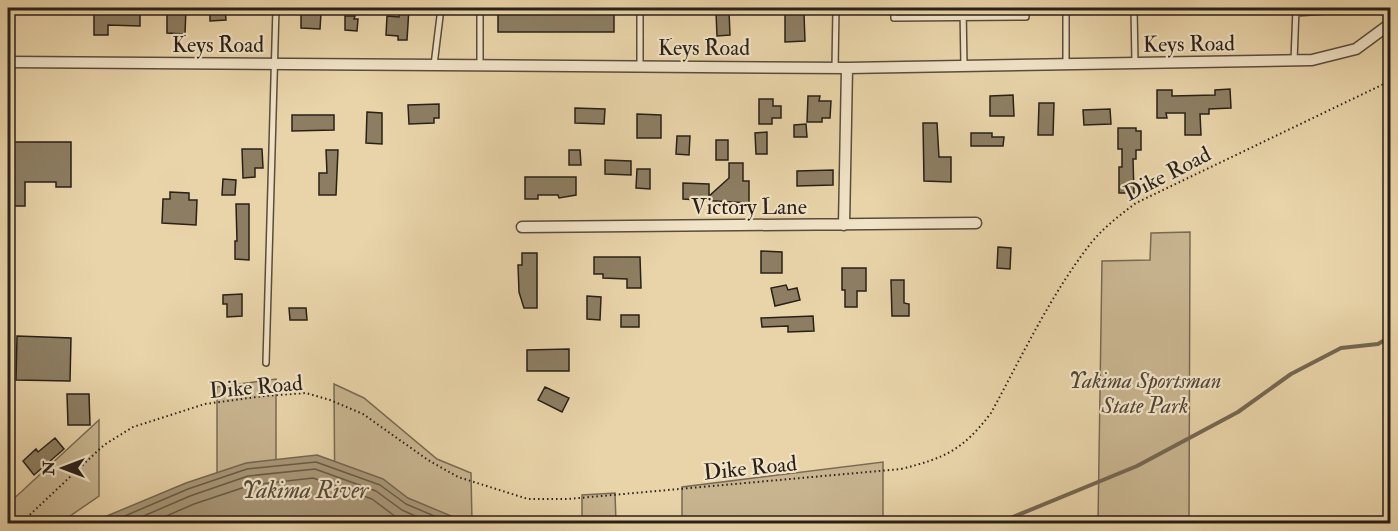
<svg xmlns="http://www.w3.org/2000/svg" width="1398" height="531" font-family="'IM FELL Double Pica',serif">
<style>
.green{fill:#c8b590;stroke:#786a54;stroke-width:1.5}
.water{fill:#a89778;stroke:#756752;stroke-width:1.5}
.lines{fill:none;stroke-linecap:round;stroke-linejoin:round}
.shore{stroke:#685c48;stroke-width:1.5}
.stream{stroke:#756752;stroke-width:4}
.building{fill:#8d7e63;stroke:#292018;stroke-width:1.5}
.service-casing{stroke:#594d3c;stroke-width:8}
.minor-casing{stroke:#594d3c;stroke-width:13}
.path{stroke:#292018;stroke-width:2;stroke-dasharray:1.5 3;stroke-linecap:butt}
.service{stroke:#f1e3c7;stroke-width:5}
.minor{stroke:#f1e3c7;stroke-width:10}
.labels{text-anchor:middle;stroke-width:4.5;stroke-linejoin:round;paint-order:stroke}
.street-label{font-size:22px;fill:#292018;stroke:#f1e3c7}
.park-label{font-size:22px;font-style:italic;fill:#514536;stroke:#f1e3c7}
.water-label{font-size:24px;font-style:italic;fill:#554a3a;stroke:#f1e3c7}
</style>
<rect width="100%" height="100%" fill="#e9d4a9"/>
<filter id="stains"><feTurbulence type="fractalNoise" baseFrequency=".00333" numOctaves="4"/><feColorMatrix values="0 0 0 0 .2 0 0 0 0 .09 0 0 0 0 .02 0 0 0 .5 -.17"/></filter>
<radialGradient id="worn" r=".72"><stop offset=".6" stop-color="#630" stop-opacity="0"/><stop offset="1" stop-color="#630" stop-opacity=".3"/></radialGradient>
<!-- green -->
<path class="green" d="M1190 232 1189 523H1098L1102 261 1150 260 1151 233Z
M276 379V523H217V387Z
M334 384 364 398 437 459 471 473 472 523H335Z
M99 420V496L60 523H8V504Z
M883 462V523H682V487Z
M615 493 616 523H582V495Z"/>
<!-- water -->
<path class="water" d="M317 455 383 479 408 498 468 523H90L186 483 246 463Z"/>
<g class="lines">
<!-- shore -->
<path class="shore" d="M106 524 188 489 247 469 316 462 380 485 406 504 453 524
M125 524 190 496 248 476 315 469 376 491 402 510 433 524
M148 524 194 504 251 485 313 478 372 499 396 517 410 524"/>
<!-- stream -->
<path class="stream" d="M996 524 1137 466 1238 412 1291 374 1341 348 1378 344 1390 337"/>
</g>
<!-- building -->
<path class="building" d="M94 8H140V26L108 25V35H94Z
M167 8H186L185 34 167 33Z
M210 8H225L226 20 210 21Z
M400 8H409L407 40H398V36L386 35 387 16 399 17Z
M498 8H614V32H498Z
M785 8H799V14H804L805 41 785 42Z
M729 11 730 35 717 36 716 12Z
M301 12 321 13 320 29 301 28Z
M345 16H355L354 19H358L357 31 345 30Z
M1230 89 1231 108 1209 109V114H1200L1201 135H1185V113H1166L1167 118H1157V90H1172V96L1215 95V90Z
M1013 95 1014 116H990V96Z
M808 96H820L819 101H831L830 118H822V122H807Z
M759 99H773V106H781V118H772V124H759Z
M1039 103H1054L1053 135H1038Z
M439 104V118H434V123L409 124 408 105Z
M575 108 605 109 604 124 575 123Z
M1110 109 1111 124 1084 125 1083 110Z
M367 112 382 113V144L366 143Z
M637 114 661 115V138H637Z
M292 115H334V130L292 131Z
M923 123H937L939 157H951V182L924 181Z
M806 124 807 137H794V125Z
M1118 128H1136V131H1141V150H1136V159H1133L1134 193H1119V167H1122V149H1118Z
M767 132V154H756L755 133Z
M971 133H992V137H1004L1003 146H971Z
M677 136H690L689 155 676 154Z
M716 140H728V160H716Z
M12 142H71V187H56V182H25V206H12Z
M242 149H262L263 168H255V177L243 178Z
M326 150H338L336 195H319V173H327Z
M569 150H580L581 165H569Z
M605 160 631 161V175L605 174Z
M729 163H743V181H749V203L683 199V183L709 184V196L729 178Z
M637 169H650V189L636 188Z
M833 170V185L797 186V171Z
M525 177H576V195L559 198 558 195H538V199H525Z
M223 179 236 180 235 195H222Z
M170 192 189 193V200H197L196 225 162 223 163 199H170Z
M236 204H249V260L235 259V241H237Z
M998 247 1011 248 1010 269 997 268Z
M761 251 782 252V273H761Z
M522 253H537V308H524L519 292 518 265H522Z
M594 257H640L641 288H627V279L603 278V274H594Z
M842 268H866V291H857V307H845V290H842Z
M891 280H904V303L909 304V316H892Z
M786 285 788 290 797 288 800 300 775 306 771 288Z
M242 294V316L227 317V304H223V295Z
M587 296 601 297 600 320 587 319Z
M289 308H306L307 320H290Z
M621 315H639V327H621Z
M813 316 814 331 788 332V326L762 327 761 318Z
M17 336 71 338 70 381 16 380Z
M569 349V371H527V350Z
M545 387 569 398 562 412 538 400Z
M67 394H89L90 425H68Z
M55 438 64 449 34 475 23 461 36 449 38 452Z"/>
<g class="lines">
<defs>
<path id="service" d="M480 8V66
M640 8V66
M894 8V18L1026 17V8
M963 8 964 66
M1066 8V64
M1134 8 1135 63
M1296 13 1325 11 1337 8
M1294 61 1296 8
M434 65 441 8
M835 68 836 8
M266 363 276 8"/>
<path id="minor" d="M8 62 847 68 1312 60 1356 49 1390 24
M844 225 847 68
M522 227 976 223"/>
</defs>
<!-- service casing -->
<use href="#service" class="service-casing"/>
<!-- minor casing -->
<use href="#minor" class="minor-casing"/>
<!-- path -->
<path class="path" d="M20 524 104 445 133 427 205 404 264 396 306 393 330 400 363 414 428 460 458 477 528 499H568L901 469C945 458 963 450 991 413 1022 356 1051 294 1091 243 1104 227 1120 215 1136 203L1390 81"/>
<!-- service -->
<use href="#service" class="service"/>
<!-- minor -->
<use href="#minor" class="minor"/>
</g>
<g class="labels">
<!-- street labels -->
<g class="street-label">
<text transform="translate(1189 43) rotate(-1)" y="8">Keys Road</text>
<text x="218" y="52">Keys Road</text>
<text x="704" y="55">Keys Road</text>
<text transform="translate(1167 173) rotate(-27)" y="8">Dike Road</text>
<text x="749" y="214">Victory Lane</text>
<text transform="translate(256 386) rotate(-5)" y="8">Dike Road</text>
<text transform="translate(750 467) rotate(-6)" y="8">Dike Road</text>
</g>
<!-- park labels -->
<g class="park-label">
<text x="1145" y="388">Yakima Sportsman<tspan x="1145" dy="25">State Park</tspan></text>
</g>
<!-- water labels -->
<g class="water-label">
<text x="305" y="498">Yakima River</text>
</g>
</g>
<!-- margin -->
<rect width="1398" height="531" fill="none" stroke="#e9d4a9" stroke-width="30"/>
<rect x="9" y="9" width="1380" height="513" fill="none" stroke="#292018" stroke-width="3"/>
<rect x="15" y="15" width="1368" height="501" fill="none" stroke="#292018" stroke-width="1.5"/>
<!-- north arrow -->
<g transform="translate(63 468) rotate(270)" stroke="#f1e3c7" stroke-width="4.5" paint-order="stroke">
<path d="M0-4.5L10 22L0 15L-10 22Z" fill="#292018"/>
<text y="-9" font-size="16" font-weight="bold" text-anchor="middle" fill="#292018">N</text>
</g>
<rect width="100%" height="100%" filter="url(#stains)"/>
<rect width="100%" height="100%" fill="url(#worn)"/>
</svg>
